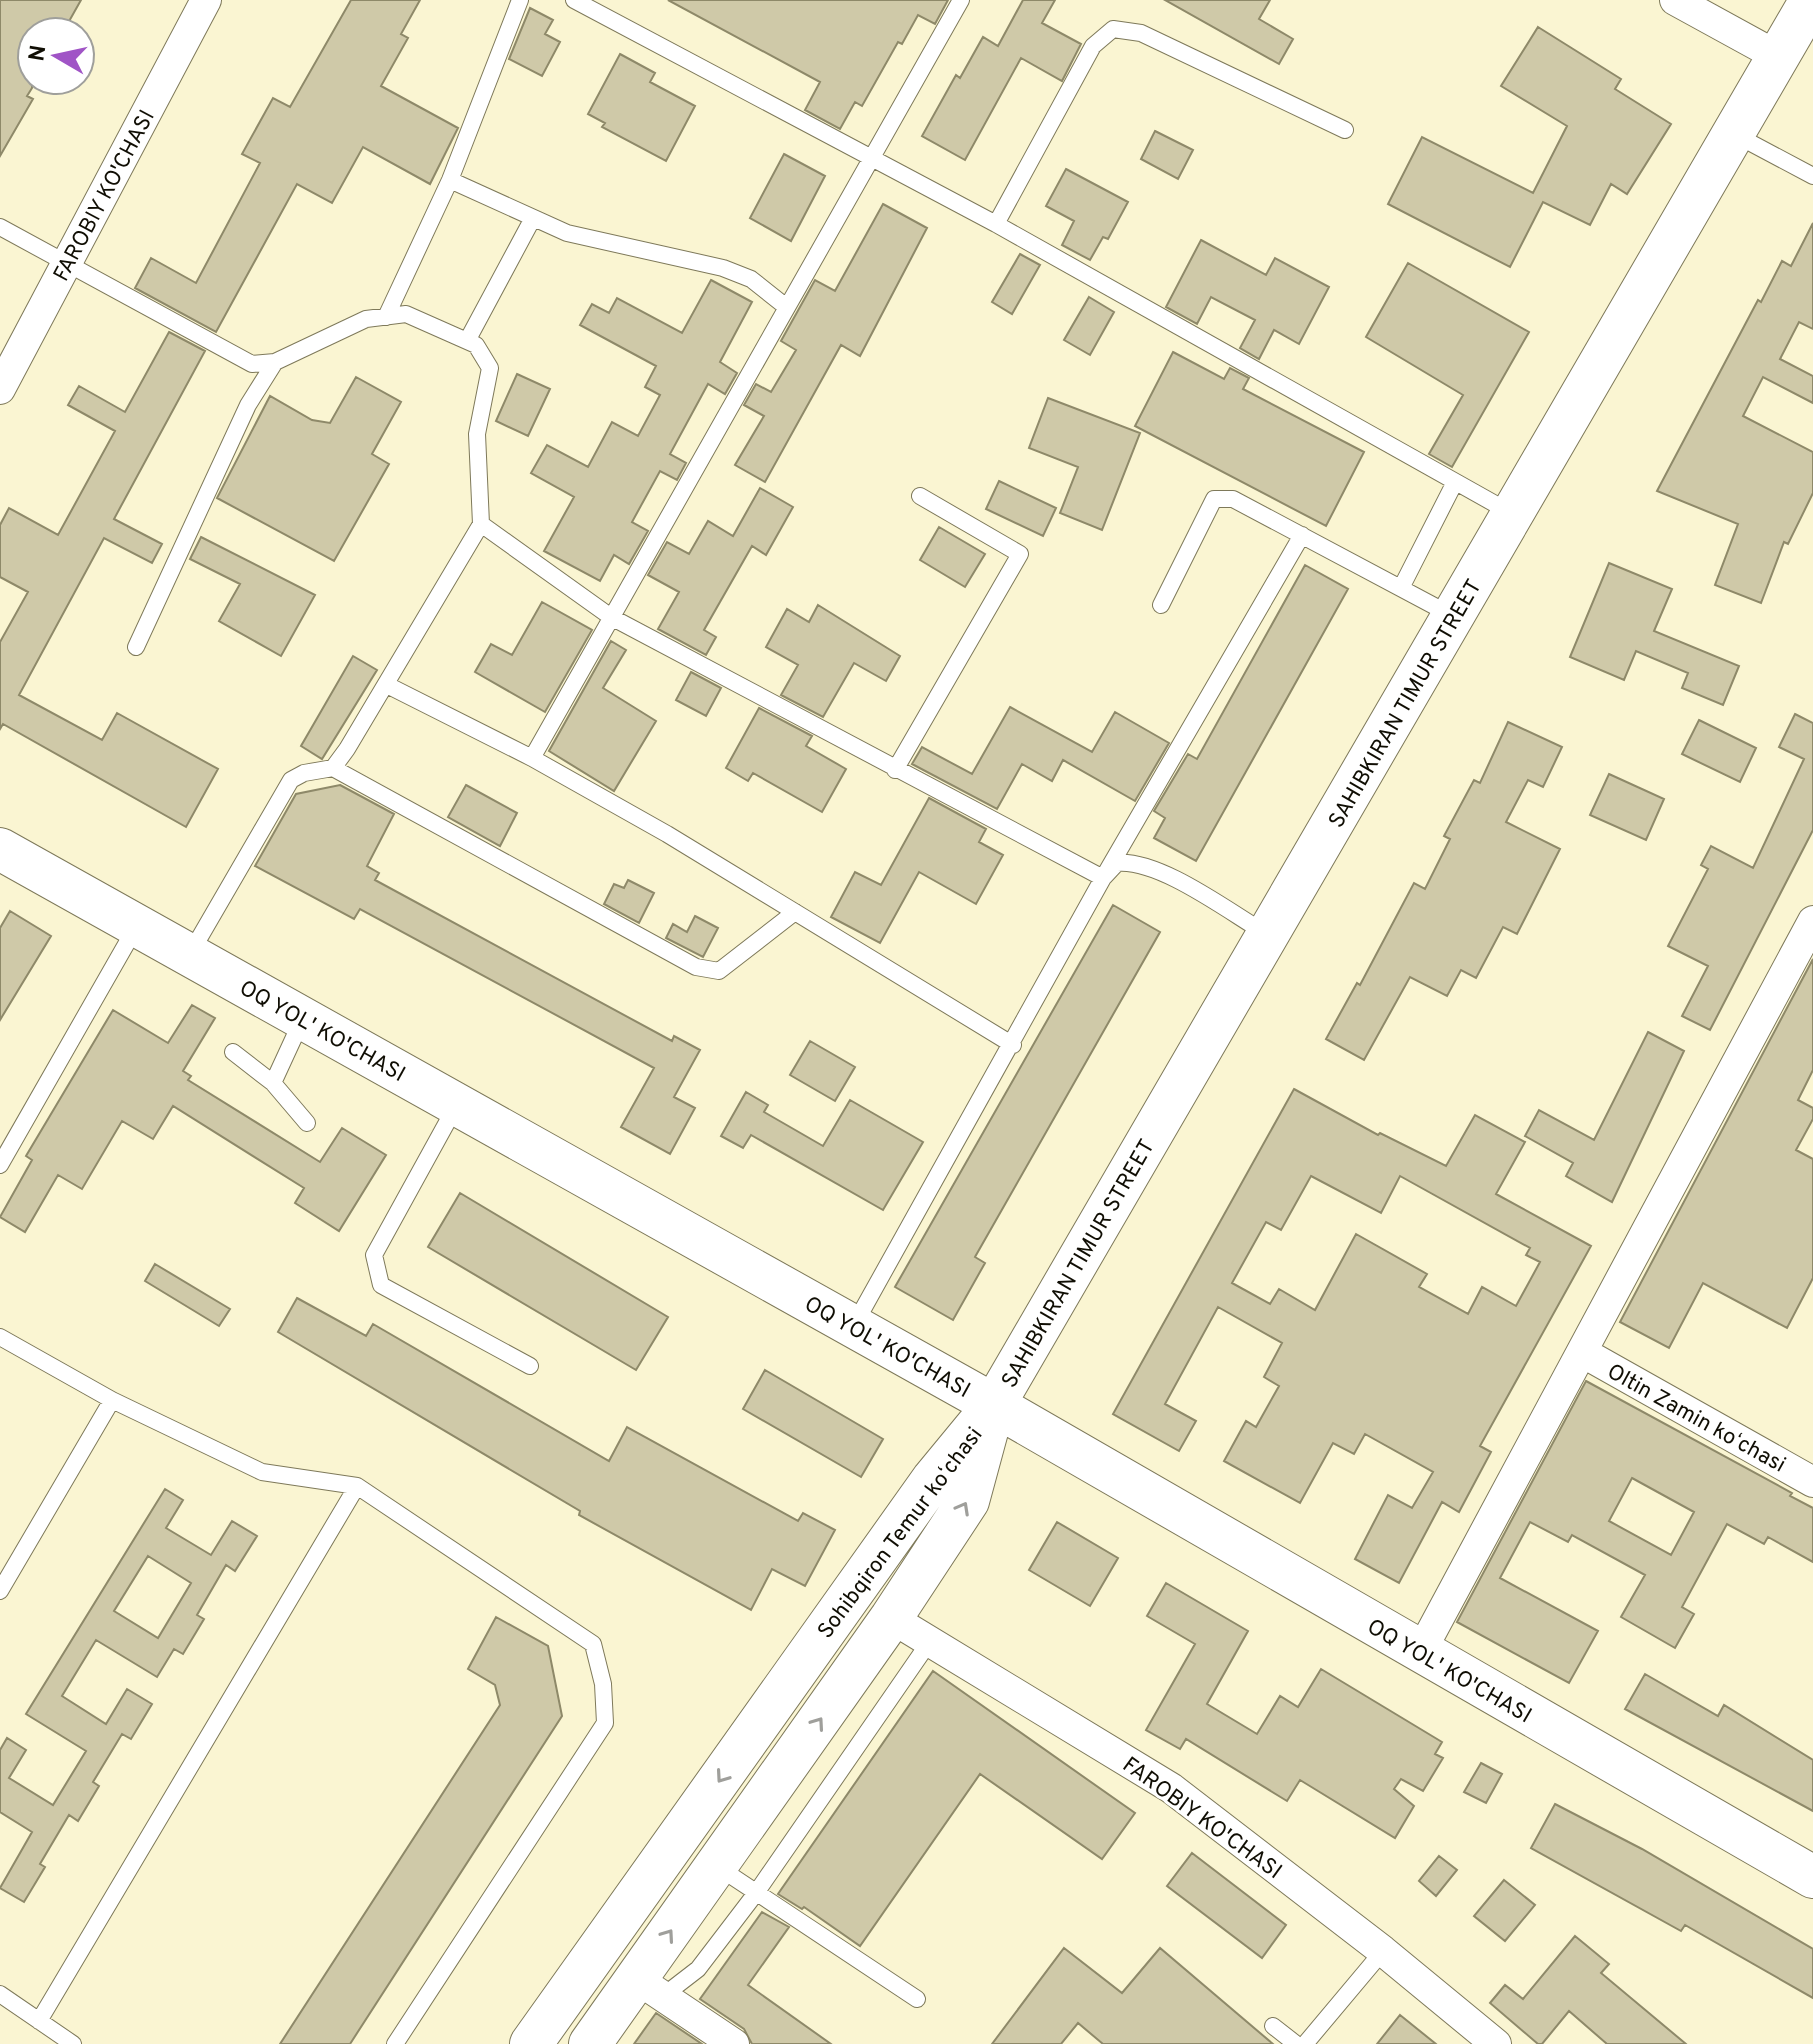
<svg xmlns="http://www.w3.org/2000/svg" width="1813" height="2044" font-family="Overpass,sans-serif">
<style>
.building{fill:#cfc9a8;stroke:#8e8969;stroke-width:2;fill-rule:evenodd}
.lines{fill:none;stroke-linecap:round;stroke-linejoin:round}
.lane-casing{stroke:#7e795a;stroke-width:18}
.street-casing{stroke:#7e795a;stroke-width:32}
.secondary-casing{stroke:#7e795a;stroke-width:44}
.lane{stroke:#fff;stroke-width:16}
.street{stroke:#fff;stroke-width:30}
.secondary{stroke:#fff;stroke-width:42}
.oneway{stroke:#9f9f9b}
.labels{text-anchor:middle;stroke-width:6;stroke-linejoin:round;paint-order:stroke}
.street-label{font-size:22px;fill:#100e04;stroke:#fff}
</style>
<rect width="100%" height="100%" fill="#faf5d2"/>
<!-- building -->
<path class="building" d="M0 0H81L63 32H32V88L27 96 33 99 0 156Z
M351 0H420L401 34 408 38 381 86 458 128 430 184 363 147 332 203 297 184 216 332 135 288 151 258 196 283 260 163 242 154 273 98 290 107Z
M668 0H948L935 24 918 15 902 44 898 42 862 106 855 102 840 129 805 110 820 82Z
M1023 0H1055L1042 23 1081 44 1062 81 1021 58 965 160 922 136 956 75 960 78 983 37 998 46Z
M1165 0H1270L1259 19 1293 39 1279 64Z
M530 8 553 20 545 34 560 42 542 76 509 59Z
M1538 27 1621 79 1615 89 1671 124 1627 194 1611 184 1590 225 1543 202 1510 267 1388 204 1422 137 1533 193 1567 126 1501 86Z
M620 54 655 73 650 82 695 106 666 161 602 127 605 123 588 114Z
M1155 131 1193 150 1178 179 1141 159Z
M784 154 825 176 791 241 750 218Z
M1066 169 1128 202 1108 239 1103 237 1090 260 1062 245 1074 221 1046 206Z
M883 204 927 228 860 356 841 345 765 482 735 465 764 416 744 405 756 384 771 392 796 350 781 341 815 280 835 291Z
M1813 223V329L1799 322 1780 359 1813 376V403L1763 377 1743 416 1813 452V493L1788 544 1784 542 1761 603 1715 585 1738 524 1657 491 1758 300 1761 302 1782 261 1791 266Z
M1201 240 1266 275 1275 258 1329 287 1299 344 1274 330 1259 359 1240 348 1255 320 1211 297 1197 324 1166 307Z
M1020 254 1040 265 1012 314 992 302Z
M1408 263 1529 332 1452 467 1429 454 1463 395 1366 337Z
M711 280 752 302 720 362 737 373 725 394 708 384 670 454 686 463 677 480 660 471 632 522 648 531 629 564 614 555 600 581 544 551 574 497 531 473 547 445 588 467 612 422 638 436 660 395 645 387 656 366 580 325 592 304 609 313 617 298 682 333Z
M1089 297 1114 312 1090 355 1064 340Z
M169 332 205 351 114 519 162 544 152 563 104 538 19 695 102 740 117 713 218 769 186 827 3 724 0 729V642L28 592 0 577V525L9 508 58 535 115 431 68 405 79 386 125 412Z
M1173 352 1224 379 1230 368 1249 378 1243 389 1364 452 1326 526 1135 426Z
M517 374 550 389 528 436 496 421Z
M356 377 401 402 372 454 389 464 334 561 217 498 270 396 312 420 330 423Z
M1048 398 1140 433 1102 530 1060 513 1078 467 1029 448Z
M999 481 1056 508 1043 536 986 509Z
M760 488 793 507 766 555 752 546 704 630 716 637 706 655 658 629 679 592 648 575 667 542 689 554 708 521 733 536Z
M939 527 985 554 965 587 920 560Z
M201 537 315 595 281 656 219 621 240 584 190 559Z
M1609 563 1672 589 1654 631 1739 666 1723 705 1682 688 1688 673 1636 651 1624 680 1570 657Z
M1305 565 1348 589 1196 861 1154 838 1165 818 1154 811 1188 754 1197 759Z
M542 602 592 630 545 712 475 672 491 644 512 655Z
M818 605 900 656 886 681 854 663 823 717 781 695 798 665 766 647 787 609 809 622Z
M611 641 626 650 603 688 656 721 614 791 549 751Z
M353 656 377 670 322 759 301 746Z
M691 672 721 688 706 716 676 700Z
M1010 707 1092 752 1115 712 1169 743 1135 801 1063 760 1052 781 1022 764 997 809 912 764 922 747 972 774Z
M759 708 812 736 806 746 846 769 822 812 753 773 748 781 726 768Z
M1795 714 1813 723V830L1710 1030 1682 1016 1708 966 1668 946 1708 869 1701 865 1711 846 1753 868 1804 759 1779 747Z
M1699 720 1756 748 1740 782 1682 754Z
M1508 722 1562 747 1543 787 1528 780 1506 822 1560 849 1517 934 1503 927 1476 978 1461 970 1447 996 1410 977 1364 1060 1326 1039 1357 983 1360 985 1414 883 1425 889 1450 839 1444 836 1474 780 1480 783Z
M1609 774 1664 799 1646 840 1590 815Z
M340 785 394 814 367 866 379 873 375 880 672 1041 674 1036 700 1050 674 1097 695 1108 670 1154 621 1127 654 1068 360 909 354 919 255 866 296 794Z
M466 785 517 813 500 846 448 817Z
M929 798 986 829 979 842 1003 855 976 904 919 872 880 943 831 917 855 872 881 885Z
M628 880 654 893 639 923 604 904 614 884 624 888Z
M1113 905 1160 932 975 1257 985 1263 953 1320 895 1287Z
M10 911 51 936 0 1020V928Z
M695 916 718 928 703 957 666 938 673 924 687 932Z
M1813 959V1070L1798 1100 1813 1108V1119L1796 1150 1813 1159V1278L1787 1328 1703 1283 1669 1348 1620 1322Z
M192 1005 215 1018 183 1071 191 1076 188 1080 320 1162 342 1128 386 1155 339 1231 295 1203 304 1188 173 1106 153 1139 122 1121 82 1189 58 1175 25 1232 0 1217 32 1160 26 1156 113 1010 168 1043Z
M1648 1032 1684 1051 1612 1202 1566 1176 1573 1163 1525 1136 1539 1110 1594 1140Z
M810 1041 855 1067 835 1101 790 1075Z
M1294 1089 1378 1135 1380 1133 1446 1166 1475 1115 1525 1142 1496 1194 1591 1246 1480 1446 1491 1452 1459 1512 1442 1502 1399 1583 1355 1559 1388 1495 1412 1508 1433 1472 1365 1434 1354 1454 1333 1443 1300 1503 1224 1461 1246 1421 1256 1427 1279 1386 1264 1377 1282 1343 1218 1307 1165 1404 1196 1421 1179 1451 1113 1414ZM1311 1176 1381 1213 1400 1176 1530 1248 1526 1255 1540 1262 1516 1306 1482 1287 1468 1314 1419 1287 1427 1274 1356 1234 1315 1310 1279 1289 1270 1304 1232 1283 1266 1222 1281 1230Z
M746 1092 768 1105 764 1112 823 1146 850 1100 923 1142 883 1210 751 1135 743 1148 721 1136Z
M460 1193 668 1317 636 1370 428 1247Z
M155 1264 230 1309 219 1326 145 1281Z
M297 1298 366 1336 373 1324 609 1461 627 1427 798 1521 803 1513 835 1530 805 1586 772 1569 751 1610 579 1515 580 1511 278 1332Z
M765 1370 883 1439 861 1477 743 1409Z
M1586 1381 1792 1493 1790 1496 1813 1508V1562L1768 1537 1764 1544 1727 1524 1682 1607 1694 1614 1675 1648 1621 1617 1645 1575 1572 1535 1568 1542 1530 1522 1500 1578 1598 1631 1569 1683 1457 1622ZM1632 1478 1694 1512 1671 1555 1609 1521Z
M165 1489 183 1500 166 1528 211 1555 232 1521 257 1536 235 1571 226 1565 197 1615 204 1619 183 1654 174 1649 157 1677 96 1640 62 1696 106 1724 127 1689 152 1704 131 1739 122 1734 93 1782 99 1786 78 1821 69 1815 40 1864 45 1867 24 1902 0 1888 32 1832 0 1812V1750L7 1738 26 1750 9 1778 53 1805 86 1751 26 1714ZM148 1556 191 1583 158 1638 114 1611Z
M1057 1522 1118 1558 1090 1606 1029 1570Z
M1166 1583 1248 1631 1207 1704 1257 1734 1280 1696 1298 1707 1321 1669 1442 1742 1435 1754 1443 1758 1423 1791 1401 1779 1394 1789 1414 1806 1395 1838 1300 1780 1287 1801 1186 1739 1180 1749 1146 1730 1195 1644 1147 1616Z
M496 1617 548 1646 562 1716 350 2044H280L500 1705 495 1685 468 1669Z
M933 1671 1135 1813 1102 1859 980 1774 860 1946 804 1907 802 1909 778 1894Z
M1645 1674 1718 1716 1724 1705 1813 1760V1811L1625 1709Z
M1481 1763 1502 1774 1486 1803 1464 1792Z
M1555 1804 1642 1849 1813 1949V1998L1685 1925 1681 1931 1531 1848Z
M1192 1853 1286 1925 1262 1958 1167 1886Z
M1439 1856 1457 1870 1436 1896 1419 1881Z
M1504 1880 1535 1905 1505 1941 1474 1916Z
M762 1912 789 1927 748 1985 831 2044H752L744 2029 700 1999Z
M1575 1936 1609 1964 1601 1973 1686 2044H1607L1569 2011 1542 2044H1538L1490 2003 1505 1985 1523 1999Z
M1064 1948 1122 1993 1160 1948 1273 2044H1103L1078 2023 1061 2044H992Z
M656 2013 702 2044H634Z
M1400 2015 1436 2044H1377Z"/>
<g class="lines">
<defs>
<path id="lane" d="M574 0 996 224 1513 514
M961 0 532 758 667 834 1013 1045
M1734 134 1813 176
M450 180 567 233 723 268 751 279 785 306
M996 224 1093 46 1113 29 1141 33 1345 130
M0 227 252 364 275 362 366 319 406 314 476 345 490 368 477 434 481 524 611 617 1103 878 1117 863C1160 859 1229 912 1267 934
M386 317 450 180 520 0
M467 341 533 218
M1401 588 1455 482
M1161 605 1214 499H1233L1453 616
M136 647 248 405 275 362
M387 685 532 758
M333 768 696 967 719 971 795 912
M895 770 1020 554 920 496
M190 954 291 780 304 773 333 768 347 749 481 524
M233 1052 273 1083 307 1123
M273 1083 302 1020
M456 1106 374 1255 381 1285 530 1366
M0 1165 136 927
M853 1327 1103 878 1302 535
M0 1337 112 1400 262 1472 357 1486 593 1644 603 1684 605 1723 395 2044
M0 1591 112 1400
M718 1867 917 1999
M0 1994 73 2044
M663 1996 698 1969 756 1893 930 1641
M39 2021 357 1486
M1273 2026 1296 2044
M1305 2044 1383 1951"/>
<path id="street" d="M1675 0 1779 57
M0 389 206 0
M1582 1352 1813 1482
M891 1618 1171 1788 1383 1951 1496 2044
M1420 1653 1813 921
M637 1979 734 2044"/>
<path id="secondary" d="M0 849 994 1405 1813 1877
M994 1405 1811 0
M531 2044 933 1479 994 1405 968 1501 891 1618 590 2044"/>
</defs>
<!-- lane casing -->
<use href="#lane" class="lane-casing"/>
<!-- street casing -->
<use href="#street" class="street-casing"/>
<!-- secondary casing -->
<use href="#secondary" class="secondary-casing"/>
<!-- lane -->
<use href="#lane" class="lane"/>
<!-- street -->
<use href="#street" class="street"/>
<!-- secondary -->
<use href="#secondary" class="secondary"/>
</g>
<!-- one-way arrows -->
<defs><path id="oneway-chevron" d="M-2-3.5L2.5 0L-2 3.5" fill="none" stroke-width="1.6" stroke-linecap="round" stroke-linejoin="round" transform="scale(2)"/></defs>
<g class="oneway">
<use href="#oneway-chevron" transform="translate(963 1508) rotate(-61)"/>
<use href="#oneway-chevron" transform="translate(818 1723) rotate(-55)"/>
<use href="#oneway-chevron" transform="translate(722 1777) rotate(125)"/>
<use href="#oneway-chevron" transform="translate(668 1935) rotate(-55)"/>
</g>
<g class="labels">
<!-- street labels -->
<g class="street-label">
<text transform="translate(103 195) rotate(-62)" y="8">FAROBIY KO'CHASI</text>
<text transform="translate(1404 703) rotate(-60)" y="8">SAHIBKIRAN TIMUR STREET</text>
<text transform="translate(323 1030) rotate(29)" y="8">OQ YOL' KO'CHASI</text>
<text transform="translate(1077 1263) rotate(-60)" y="8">SAHIBKIRAN TIMUR STREET</text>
<text transform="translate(888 1346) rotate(29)" y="8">OQ YOL' KO'CHASI</text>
<text transform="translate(1697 1417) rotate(29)" y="8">Oltin Zamin koʻchasi</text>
<text transform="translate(899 1532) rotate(-53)" y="8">Sohibqiron Temur koʻchasi</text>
<text transform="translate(1450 1670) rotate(30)" y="8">OQ YOL' KO'CHASI</text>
<text transform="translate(1203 1817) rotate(36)" y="8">FAROBIY KO'CHASI</text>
</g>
</g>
<!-- north arrow -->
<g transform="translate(56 56) rotate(279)"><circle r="38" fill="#ffffff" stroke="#9f9f9b" stroke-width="2"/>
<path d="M0-6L14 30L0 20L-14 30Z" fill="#a054c6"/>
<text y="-12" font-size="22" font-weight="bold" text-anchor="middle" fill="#100e04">N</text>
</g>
</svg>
